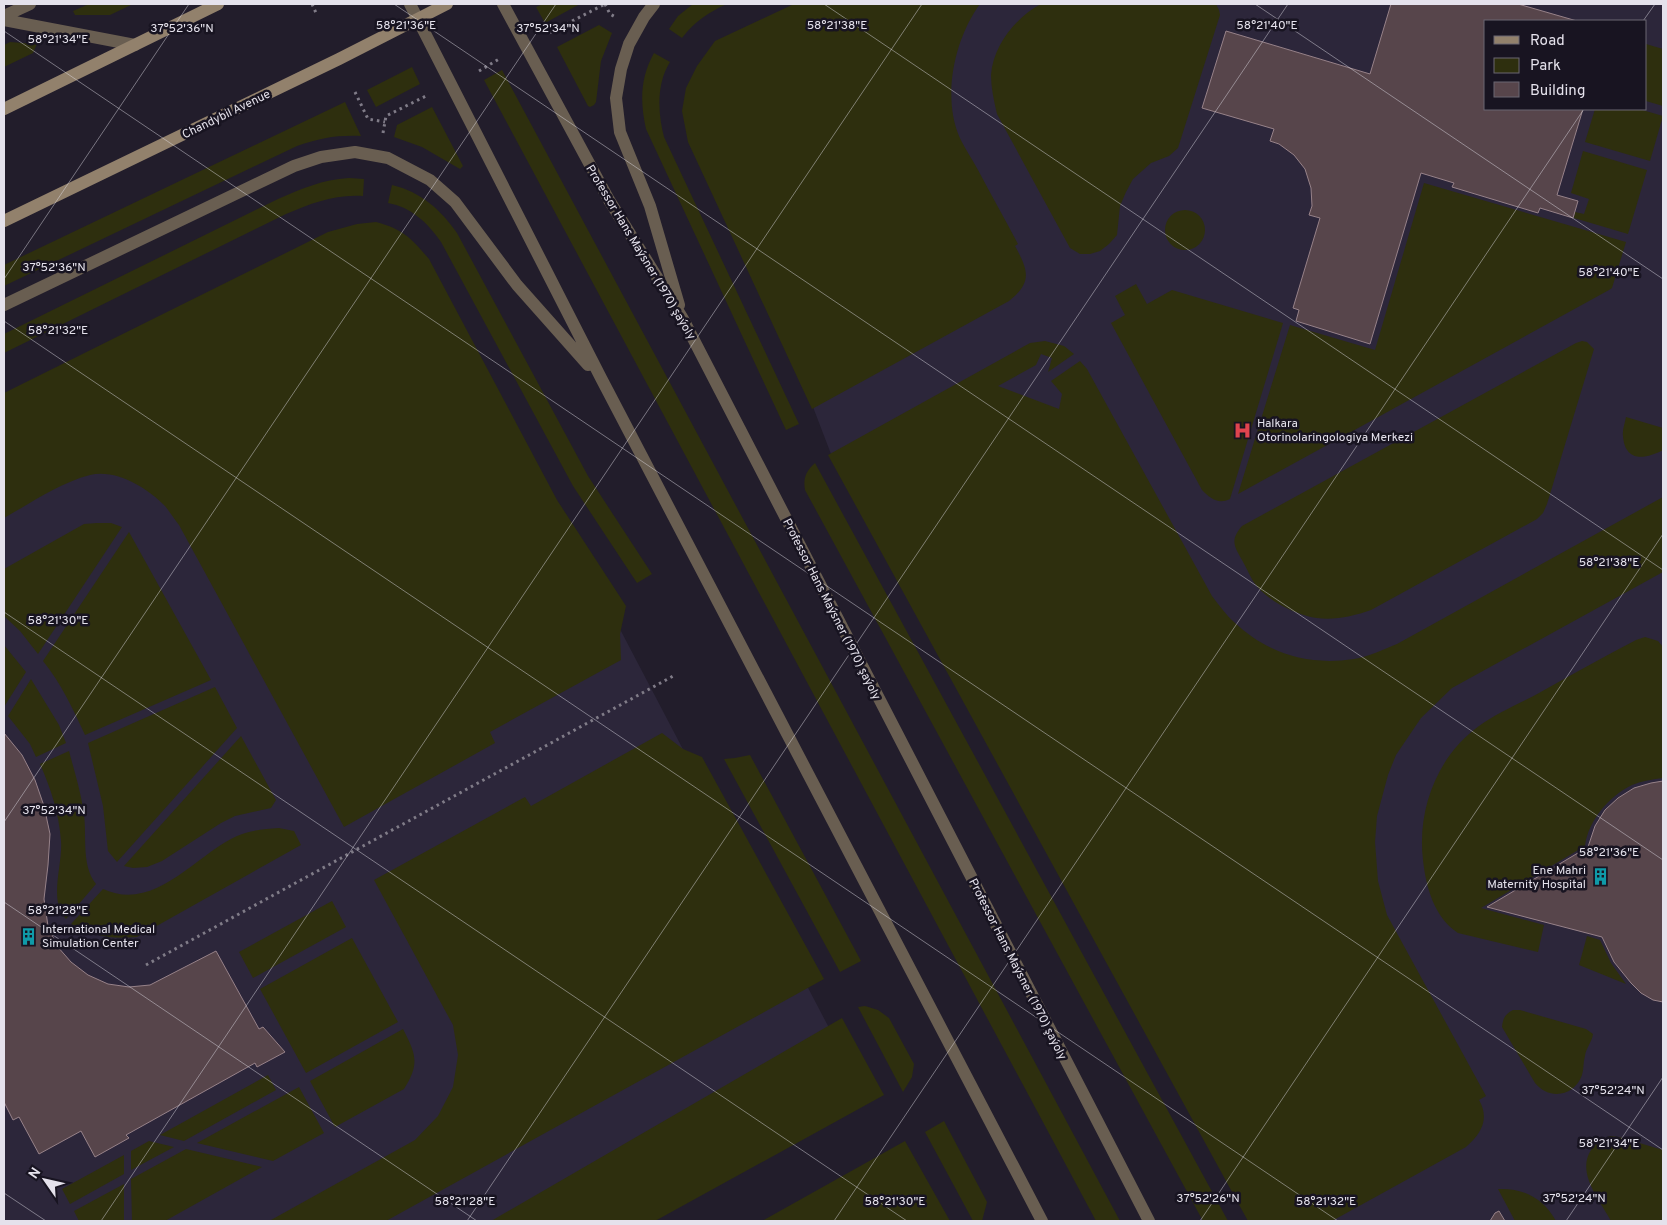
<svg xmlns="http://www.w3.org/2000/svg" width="1667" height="1225" font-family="Overpass,sans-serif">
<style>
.built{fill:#2c263a;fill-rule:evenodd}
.green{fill:#2e2f0e}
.building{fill:#57454b;stroke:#978289}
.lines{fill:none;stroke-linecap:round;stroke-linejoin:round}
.path{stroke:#807c88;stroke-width:3;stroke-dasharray:2.5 4;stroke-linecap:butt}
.street{stroke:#695e51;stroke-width:12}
.secondary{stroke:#92816c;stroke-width:12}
.ticks{fill:none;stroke:#e5e2ec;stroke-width:1;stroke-opacity:0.45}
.labels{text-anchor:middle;stroke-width:5;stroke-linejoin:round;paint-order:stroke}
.street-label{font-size:12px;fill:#e5e2ec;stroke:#181421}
.poi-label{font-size:12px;fill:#e5e2ec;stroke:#181421;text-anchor:start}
.ticks-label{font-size:12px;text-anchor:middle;fill:#e5e2ec;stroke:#181421;stroke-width:5;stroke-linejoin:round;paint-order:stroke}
</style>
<rect width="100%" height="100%" fill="#221d2b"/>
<!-- built -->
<path class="built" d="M798 4H1663V531L1059 866 831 454 813 407ZM1486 21H1646V109H1486Z
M427 261 849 1066 564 1221H4V396Z
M1663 534V1221H1254L1060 869Z"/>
<!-- green -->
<path class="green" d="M89 4H133L110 15H75L73 11Z
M543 4H580L545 23 536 7Z
M693 4H727C709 12 694 22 682 38L669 29 678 16Z
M794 4H980C955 38 942 95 959 136 964 147 972 159 978 170 991 195 1005 219 1018 244L1015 246C1028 270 1033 282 1009 301L812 409 688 142 682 111 686 88 697 66 715 41Z
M1041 4H1216L1219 10 1220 15 1178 148 1169 156 1151 163 1133 179 1126 192 1120 206 1117 235 1109 244 1100 251 1090 254H1080L1070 248 997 114C994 101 991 88 991 75 993 46 1016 17 1041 4Z
M599 25 612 33 601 61 596 102 594 105 590 107 588 106 557 47Z
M10 42 37 44 33 53 4 67V45Z
M1646 44 1663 49V106L1646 101Z
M654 53 670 62C656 84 658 114 664 137L799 424 786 430 646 129C640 102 640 78 654 53Z
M412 67 420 84 376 107 367 90Z
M502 70 1120 1221H1096L484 80Z
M345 102 361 136C337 135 320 138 297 146L4 286V265Z
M432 107 463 166 460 169 422 147 394 137 397 125Z
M1595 109H1639L1663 116 1650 161 1585 142Z
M1583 151 1647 170 1628 234 1574 218 1575 212 1584 214 1589 199 1571 193Z
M349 178 364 179 363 196C335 194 312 203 286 214L4 353V334L278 199C304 188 321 180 349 178Z
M1424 183 1626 242 1612 288 1609 290 1238 494 1290 325 1375 350Z
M392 185C421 192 440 209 457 233L588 476 652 574 637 583 573 486 441 242C428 223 411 207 388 203Z
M1165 230a20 20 0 1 1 40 0a20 20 0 1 1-40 0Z
M376 222C403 229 412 239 429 259L557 500 626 606 620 634 621 660 490 732 495 743 344 827 179 525C174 519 170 512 165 506 147 488 117 469 90 475 59 483 31 503 4 518V393L328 232 357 224Z
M1136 284 1147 304 1172 290 1283 323 1230 499C1218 505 1210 498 1202 490L1111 323 1125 315 1115 296Z
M1045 341 1064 346 1074 354 1048 372 1052 358 1041 354 1036 365 998 386 1059 409 1062 394 1051 381 1080 361 1087 369 1212 596C1219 605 1226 615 1234 622 1268 654 1308 666 1354 659 1368 657 1384 649 1397 644L1663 497V572L1452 688 1421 718 1396 755 1388 775 1377 816 1375 842 1378 881 1387 915 1486 1096 1479 1100C1490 1119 1481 1134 1466 1147L1332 1221H1248L828 455 1030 343Z
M1582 341 1587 342 1594 349 1547 504 1543 513 1537 519 1371 610C1351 617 1328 622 1307 616 1287 610 1264 598 1253 581 1249 574 1246 567 1242 560 1234 546 1230 540 1242 526L1576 343Z
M1626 417 1663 428V450C1646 459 1625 463 1623 436 1622 430 1625 423 1626 417Z
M815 463 1228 1221H1203L805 490C803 478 806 471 815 463Z
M97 523H111L122 527 38 654 20 631 4 616V569L84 524Z
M129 532 211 680 85 735C73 709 61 683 43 661Z
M1645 637 1658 641 1663 647V778C1653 779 1642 781 1632 785 1609 796 1588 821 1585 846L1481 908 1544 925 1538 952 1458 933C1434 917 1426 887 1423 860 1417 810 1437 756 1479 726 1497 713 1519 704 1539 693 1571 675 1603 657 1636 640Z
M4 645 26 672 4 707Z
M31 679 59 725 66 743 36 757 30 744 8 716Z
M215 687 237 728 117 862 108 851 103 806 88 743Z
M662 733 683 749 702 757 824 979 386 1221H272L271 1220 415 1140 438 1116 453 1087 458 1055 453 1025 374 880 525 797 531 806Z
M241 736 276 800 271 808 235 816 221 823 162 861 147 867 133 868 124 866Z
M69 751C74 770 80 789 83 808 88 832 80 864 96 884L66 919C48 900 63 865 61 841 59 813 51 789 40 764Z
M750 755 861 961 840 972 724 759 735 758Z
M279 828 294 831 301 845 137 937C110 939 96 937 71 924L103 889C155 913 195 855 237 836 250 830 265 829 279 828Z
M332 901 346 927 253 978 239 952Z
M1587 936 1600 940 1611 963 1626 984 1579 965Z
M352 938 398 1022 306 1073 260 989Z
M865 1006 878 1010 889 1018 914 1064 912 1077 903 1092 858 1007Z
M1513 1010H1520L1586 1029 1593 1034C1592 1042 1586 1048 1585 1056 1583 1062 1584 1069 1582 1075 1574 1097 1549 1100 1535 1083L1502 1027C1503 1018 1505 1014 1513 1010Z
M842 1018 884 1095 655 1221H491Z
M403 1029C416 1054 420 1064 404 1089L335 1127 310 1081Z
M268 1075 276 1090 184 1141 160 1135Z
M299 1087 324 1133 273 1161 197 1143Z
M944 1121 987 1202 982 1221H973L925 1132Z
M1610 1136 1619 1137 1663 1150V1221H1611C1600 1200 1576 1173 1591 1150 1596 1143 1601 1139 1610 1136Z
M149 1141 174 1147 131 1170V1151Z
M905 1141 950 1221H762Z
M186 1149 262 1167 165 1221H132L131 1179Z
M124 1155V1174L70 1204 62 1189Z
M124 1184V1221H79L74 1211Z
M1498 1189C1524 1188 1543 1198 1556 1221H1515Z"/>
<!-- building -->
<path class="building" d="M1391 4H1518L1577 21H1486V109H1583L1557 195 1578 201 1573 218 1540 208 1538 213 1452 187 1454 183 1421 173 1370 344 1296 321 1299 310 1293 308 1320 218 1309 215 1312 206 1311 188 1305 169 1294 155 1279 144 1270 141 1274 129 1202 108 1226 31 1370 74Z
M4 733 22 755 35 780 44 806 50 834 48 865 44 899 48 926 57 946 71 962 88 975 108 984 129 987 150 985 216 951 259 1029 263 1027 285 1052 257 1067 255 1063 126 1135 129 1138 95 1157 81 1131 39 1154 19 1117 13 1120 4 1102Z
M1663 781V1002L1653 1000 1641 993 1631 983 1614 962 1602 937 1487 907 1588 847 1595 826 1605 810 1618 798 1634 788 1651 783Z
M1499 1211 1505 1221H1490L1495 1213Z"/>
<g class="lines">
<!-- path -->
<path class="path" d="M312 4 316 13
M605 4 610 14 617 18
M549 33 605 4
M479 71 499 59
M355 92 368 119 385 122
M383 133 386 116 426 96
M146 965 675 675"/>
<!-- street -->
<path class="street" d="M410 4 601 378 1042 1221
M503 4 609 200 683 319 1149 1221
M654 4 644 17 629 44 621 69 616 98 620 132 650 206 679 305
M4 16 30 4
M4 20 135 45
M4 305 294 166 321 157 355 152 388 158 430 180 455 202 517 285 588 365"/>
<!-- secondary -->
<path class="secondary" d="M4 109 218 4
M4 221 339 59 447 4"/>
</g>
<!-- ticks -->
<path class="ticks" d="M394 4 1663 860M824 4 1663 570M1255 4 1663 279M1643 21 1655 4M4 31 1663 1150M4 279 189 4M4 321 1338 1221M4 612 907 1221M4 822 556 4M4 902 477 1221M4 1193 46 1221M101 1221 922 4M467 1221 1288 4M834 1221 1584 109M1200 1221 1663 534M1566 1221 1663 1077"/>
<!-- icons -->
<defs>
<symbol id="hospital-bare" viewBox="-9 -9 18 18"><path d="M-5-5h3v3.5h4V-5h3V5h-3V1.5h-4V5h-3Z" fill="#e0444e" stroke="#181421" stroke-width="2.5" paint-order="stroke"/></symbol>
<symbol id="building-bare" viewBox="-9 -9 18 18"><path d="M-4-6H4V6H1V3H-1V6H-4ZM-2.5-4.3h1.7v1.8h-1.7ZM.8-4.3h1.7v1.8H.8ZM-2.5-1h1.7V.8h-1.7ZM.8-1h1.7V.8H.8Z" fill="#0f9aa8" stroke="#181421" stroke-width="2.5" paint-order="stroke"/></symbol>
</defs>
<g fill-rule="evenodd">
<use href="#hospital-bare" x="1230" y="418" width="25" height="25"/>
<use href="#building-bare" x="1588" y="864" width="25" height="25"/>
<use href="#building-bare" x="16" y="924" width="25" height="25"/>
</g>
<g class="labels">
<!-- street labels -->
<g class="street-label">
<text transform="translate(226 114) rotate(-26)" y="4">Chandybil Avenue</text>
<text transform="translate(641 252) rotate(59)" y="4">Professor Hans Maýsner (1970) şaýoly</text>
<text transform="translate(832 609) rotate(63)" y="4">Professor Hans Maýsner (1970) şaýoly</text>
<text transform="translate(1018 969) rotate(63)" y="4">Professor Hans Maýsner (1970) şaýoly</text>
</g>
<!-- poi labels -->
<g class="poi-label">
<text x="1257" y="427">Halkara<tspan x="1257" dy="14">Otorinolaringologiya Merkezi</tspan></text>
<text x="1586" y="874" text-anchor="end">Ene Mahri<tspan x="1586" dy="14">Maternity Hospital</tspan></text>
<text x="42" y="933">International Medical<tspan x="42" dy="14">Simulation Center</tspan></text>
</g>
</g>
<g class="ticks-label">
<text x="406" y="29">58°21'36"E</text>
<text x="837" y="29">58°21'38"E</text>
<text x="1267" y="29">58°21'40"E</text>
<text x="182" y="32">37°52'36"N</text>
<text x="548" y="32">37°52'34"N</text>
<text x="58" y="43">58°21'34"E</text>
<text x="54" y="271">37°52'36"N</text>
<text x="1609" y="276">58°21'40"E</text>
<text x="58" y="334">58°21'32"E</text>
<text x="1609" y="566">58°21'38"E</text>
<text x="58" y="624">58°21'30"E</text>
<text x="54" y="814">37°52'34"N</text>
<text x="1609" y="856">58°21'36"E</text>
<text x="58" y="914">58°21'28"E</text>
<text x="1613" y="1094">37°52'24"N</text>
<text x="1609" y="1147">58°21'34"E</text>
<text x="1208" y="1202">37°52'26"N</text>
<text x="1574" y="1202">37°52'24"N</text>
<text x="465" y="1205">58°21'28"E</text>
<text x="895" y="1205">58°21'30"E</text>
<text x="1326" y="1205">58°21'32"E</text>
</g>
<!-- border -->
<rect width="1667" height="1225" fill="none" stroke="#e5e2ec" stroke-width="10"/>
<!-- legend -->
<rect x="1484" y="20" width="162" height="90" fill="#181421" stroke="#6a6672"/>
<rect x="1494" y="36" width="25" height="8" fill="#92816c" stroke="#6a6672"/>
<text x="1530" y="45" font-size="15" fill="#e5e2ec">Road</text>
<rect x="1494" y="58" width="25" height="15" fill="#2e2f0e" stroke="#6a6672"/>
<text x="1530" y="70" font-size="15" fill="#e5e2ec">Park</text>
<rect x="1494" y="82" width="25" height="15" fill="#57454b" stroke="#6a6672"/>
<text x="1530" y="95" font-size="15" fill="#e5e2ec">Building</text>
<!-- north arrow -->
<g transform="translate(45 1180) rotate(304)" stroke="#181421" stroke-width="4" paint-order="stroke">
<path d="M0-4L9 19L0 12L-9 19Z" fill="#e5e2ec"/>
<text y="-8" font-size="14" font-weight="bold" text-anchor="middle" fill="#e5e2ec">N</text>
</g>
</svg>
